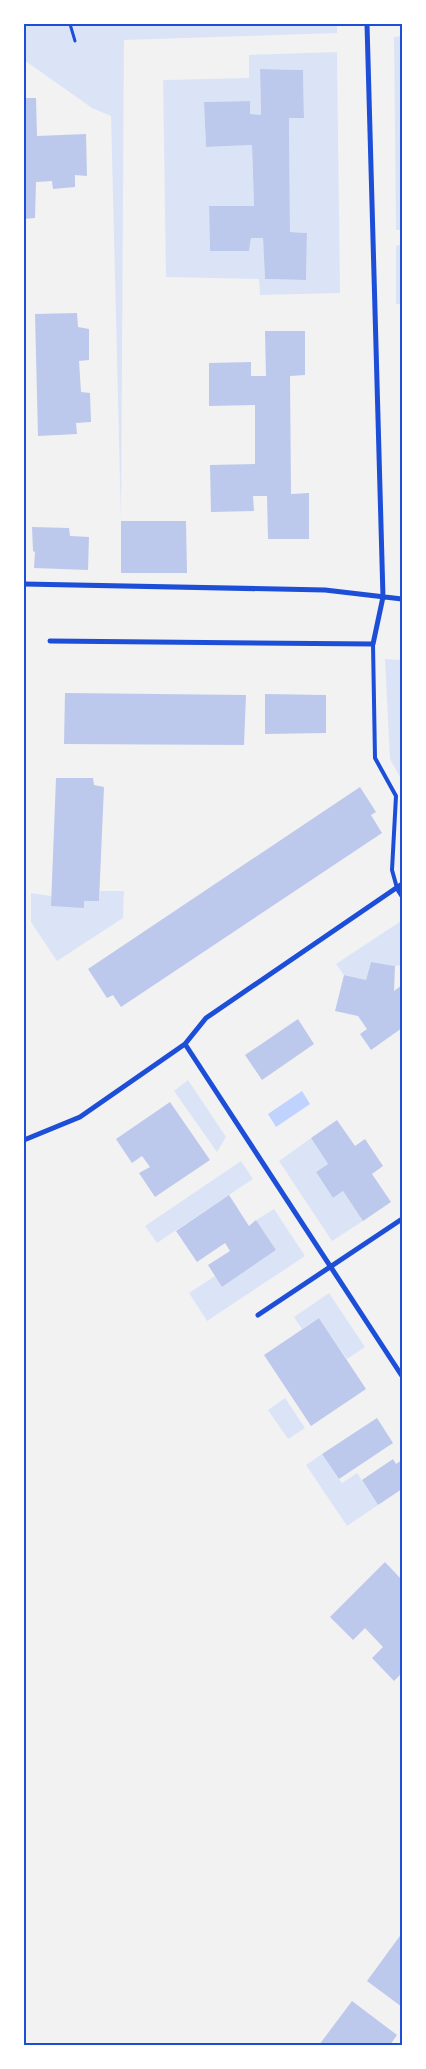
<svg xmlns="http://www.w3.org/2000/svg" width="426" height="2069" font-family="'Open Sans',sans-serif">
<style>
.green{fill:#dbe4f7;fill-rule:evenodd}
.water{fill:#bfd3fe}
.building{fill:#bdc9ec}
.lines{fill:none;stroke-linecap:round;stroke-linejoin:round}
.path{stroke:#1d4ed8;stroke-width:3}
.service{stroke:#1d4ed8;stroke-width:4}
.minor{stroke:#1d4ed8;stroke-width:5}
.neatline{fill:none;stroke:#1d4ed8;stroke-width:2}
</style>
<rect width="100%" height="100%" fill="#f2f2f2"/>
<!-- green -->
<path class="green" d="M24 24H337V33L124 40 121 521 111 116 92 108 24 60Z
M402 36V230H396L394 37Z
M337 52 340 293 260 295 259 279 166 277 163 80 249 78V55ZM260 69 303 70 304 118H289L290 232 307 233 306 280 265 279 263 238H251L249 251 210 250 209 207 254 206 252 145 206 147 204 102 249 101 250 114 261 115Z
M402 244V304H396V246Z
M385 659 402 660V781L390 759Z
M100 891H124L123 918 57 961 31 922V893L84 901H99Z
M401 921 402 965 395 966 371 962 366 980 344 975 336 964Z
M188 1080 226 1137 217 1152 174 1091Z
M311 1138 328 1164 316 1172 333 1198 343 1191 363 1221 332 1241 279 1161Z
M241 1161 253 1179 157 1243 145 1226Z
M274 1209 305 1256 207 1321 189 1293 215 1276 222 1287 276 1250 256 1220Z
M329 1293 365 1347 347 1359 319 1318 302 1329 294 1317Z
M285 1398 305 1428 288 1439 268 1410Z
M322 1454 342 1483 357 1473 378 1505 347 1526 306 1465Z"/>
<!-- water -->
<path class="water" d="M302 1091 310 1104 276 1127 268 1114Z"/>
<!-- building -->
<path class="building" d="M260 69 303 70 304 118H289L290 232 307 233 306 280 265 279 263 238H251L249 251H210L209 206H254L252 145 206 147 204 102 250 101V114L261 115Z
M24 98H36L37 136 86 134 87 176 75 175V187L53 189 52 181 36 182 35 218 24 219Z
M77 313 78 327 89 329V360L79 361 81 392 90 393 91 422 76 423 77 434 38 436 35 314Z
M265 331H305V375L290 376 291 494 309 493V539H268L267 496H253L254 511 211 512 210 465 255 464V405L209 406V363L251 362V376H266Z
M121 521H186L187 573H121Z
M32 527 69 528 70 536 89 537 88 570 34 568 35 552 33 551Z
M65 693 246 695 244 745 64 744Z
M265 694 326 695V733L265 734Z
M56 778H93L94 785 104 787 99 901H84V908L51 906Z
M360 787 376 812 371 815 382 833 121 1007 113 995 107 998 88 969Z
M371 962 395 966 394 991 402 985V1028L371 1050 360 1034 367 1029 358 1016 335 1011 344 975 366 980Z
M298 1019 314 1044 262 1080 245 1055Z
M170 1102 210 1160 155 1197 139 1173 150 1167 142 1156 132 1163 116 1139Z
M337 1120 355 1146 365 1139 383 1166 372 1174 391 1202 363 1221 343 1191 333 1198 316 1172 328 1164 311 1138Z
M229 1195 249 1226 256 1220 276 1250 222 1287 208 1265 230 1251 225 1243 197 1262 176 1231Z
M319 1318 366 1389 311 1426 264 1355Z
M377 1418 393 1443 339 1479 322 1454Z
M393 1459 396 1464 402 1460V1489L378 1505 362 1480Z
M385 1562 402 1580V1593L400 1596 402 1599V1673L394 1681 372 1658 383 1647 365 1628 353 1640 330 1617Z
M402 1933V2007L367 1981Z
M352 2001 397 2035 390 2045H319Z"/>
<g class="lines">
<!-- path -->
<path class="path" d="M70 24 75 41"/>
<!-- service -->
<path class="service" d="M373 644 375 758 396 796 392 870 397 888"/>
<!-- minor -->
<path class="minor" d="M24 584 325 590 402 599
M50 641 373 644 383 597 367 24
M397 888 402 896
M185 1044 402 1376
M24 1140 80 1117 185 1044 206 1018 402 884
M258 1315 402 1219"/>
</g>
<!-- border -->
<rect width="426" height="2069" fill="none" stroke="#ffffff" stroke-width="50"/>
<rect x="25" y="25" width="376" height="2019" class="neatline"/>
</svg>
